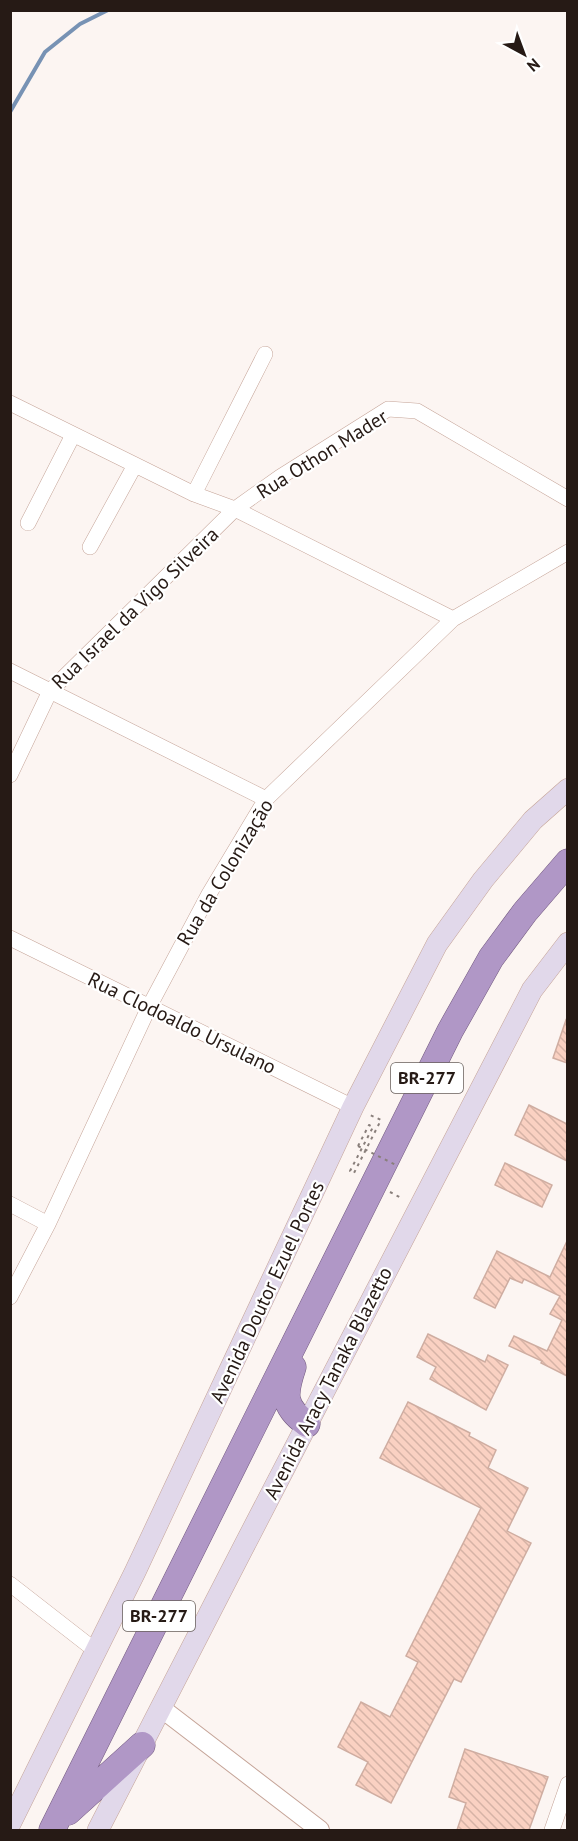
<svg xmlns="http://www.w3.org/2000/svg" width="578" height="1841" font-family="'PT Sans',sans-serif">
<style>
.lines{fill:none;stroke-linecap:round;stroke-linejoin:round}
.stream{stroke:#7792b4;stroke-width:4}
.building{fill:url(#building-back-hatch);stroke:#cfada1;stroke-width:1.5}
.minor-casing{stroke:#c5a498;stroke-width:16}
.tertiary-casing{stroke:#c5a498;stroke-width:20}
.secondary-casing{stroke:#c5a498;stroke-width:22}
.trunk-casing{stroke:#735a7f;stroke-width:27}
.path{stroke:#897f7b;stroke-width:2;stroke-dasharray:3 4.5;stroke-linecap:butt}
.minor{stroke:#fff;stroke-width:15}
.tertiary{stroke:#fff;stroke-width:18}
.secondary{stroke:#e1d8ea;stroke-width:21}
.trunk{stroke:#b097c6;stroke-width:26}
.path-bridge{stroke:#897f7b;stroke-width:2;stroke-dasharray:3 4.5;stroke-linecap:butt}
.labels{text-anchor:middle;stroke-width:4.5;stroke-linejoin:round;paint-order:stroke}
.shield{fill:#fff;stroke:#675f5b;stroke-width:1.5}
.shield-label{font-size:18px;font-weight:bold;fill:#261a15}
.street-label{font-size:20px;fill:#261a15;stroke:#fff}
</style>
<defs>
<pattern id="building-back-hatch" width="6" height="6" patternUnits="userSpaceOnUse" patternTransform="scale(1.5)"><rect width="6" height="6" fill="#fad1c2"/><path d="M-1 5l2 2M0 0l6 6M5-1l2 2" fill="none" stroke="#d6b3a6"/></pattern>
</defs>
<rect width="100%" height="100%" fill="#fcf5f2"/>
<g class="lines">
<!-- stream -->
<path class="stream" d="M10 112 45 52 80 24 108 10"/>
</g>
<!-- building -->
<path class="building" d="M566 1020 567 1021V1063L553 1058Z
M529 1105 567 1124V1161L515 1135Z
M505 1163 552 1185 542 1207 495 1185Z
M567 1241V1376L541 1363 542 1361 509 1346 514 1336 547 1351 562 1320 550 1314 560 1296 524 1279 522 1283 510 1278 495 1308 474 1298 497 1251 550 1277Z
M428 1334 485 1362 488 1355 508 1365 486 1410 430 1379 436 1367 417 1357Z
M408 1402 470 1433 469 1436 496 1450 488 1468 528 1488 507 1531 531 1543 461 1682 454 1679 391 1803 356 1785 368 1762 338 1747 361 1702 390 1717 418 1662 406 1656 481 1508 380 1458Z
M465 1749 548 1777 529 1830H457L466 1803 449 1797Z"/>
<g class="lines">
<defs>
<path id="minor" d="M10 403 194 494 235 509 453 619
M194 494 265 354
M28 523 73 435
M90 547 135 465
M10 671 266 799
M10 775 50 691 235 509 280 477 388 409 417 411 568 499
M10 938 353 1107
M10 1204 48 1224
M10 1297 48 1224 149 1007 209 894 266 799 453 619 568 552
M10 1584 96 1651
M552 1830 568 1784"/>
<path id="tertiary" d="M161 1708 320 1830"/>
<path id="secondary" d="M10 1824 135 1572 353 1107 437 944 483 880 533 820 568 789
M98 1830 242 1550 532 990 568 943"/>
<path id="trunk" d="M293 1367C284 1394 282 1406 307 1424
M68 1812 142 1745
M52 1830 450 1031 491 958 525 912 568 862"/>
</defs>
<!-- minor casing -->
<use href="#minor" class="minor-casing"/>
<!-- tertiary casing -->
<use href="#tertiary" class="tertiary-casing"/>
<!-- secondary casing -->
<use href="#secondary" class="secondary-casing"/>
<!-- trunk casing -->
<use href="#trunk" class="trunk-casing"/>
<!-- path -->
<path class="path" d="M358 1146 369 1125 373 1127 350 1171 354 1173 381 1120 368 1114
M390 1192 403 1199"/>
<!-- minor -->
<use href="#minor" class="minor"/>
<!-- tertiary -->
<use href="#tertiary" class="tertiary"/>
<!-- secondary -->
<use href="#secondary" class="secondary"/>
<!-- trunk -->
<use href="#trunk" class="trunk"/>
<!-- path-bridge -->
<path class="path-bridge" d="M358 1146 396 1165"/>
</g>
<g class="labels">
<!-- shield labels -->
<g class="shield">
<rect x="391" y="1063" width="72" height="30" rx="4.5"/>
<rect x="123" y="1601" width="72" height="30" rx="4.5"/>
</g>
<g class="shield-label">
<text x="427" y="1084">BR-277</text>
<text x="159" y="1622">BR-277</text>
</g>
<!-- street labels -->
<g class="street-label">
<text transform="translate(322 454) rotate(-32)" y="7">Rua Othon Mader</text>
<text transform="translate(135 608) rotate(-44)" y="7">Rua Israel da Vigo Silveira</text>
<text transform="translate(225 872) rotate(-59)" y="7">Rua da Colonização</text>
<text transform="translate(182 1023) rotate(26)" y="7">Rua Clodoaldo Ursulano</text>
<text transform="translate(267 1292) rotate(-65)" y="7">Avenida Doutor Ezuel Portes</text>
<text transform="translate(328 1383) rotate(-63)" y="7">Avenida Aracy Tanaka Blazetto</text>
</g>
</g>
<!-- border -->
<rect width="578" height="1841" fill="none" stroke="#261a15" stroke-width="24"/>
<!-- north arrow -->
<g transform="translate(524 54) rotate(139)" stroke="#ffffff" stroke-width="4.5" paint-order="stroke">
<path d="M0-4.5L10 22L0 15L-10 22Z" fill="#261a15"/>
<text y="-9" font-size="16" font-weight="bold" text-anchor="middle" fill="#261a15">N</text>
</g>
</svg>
